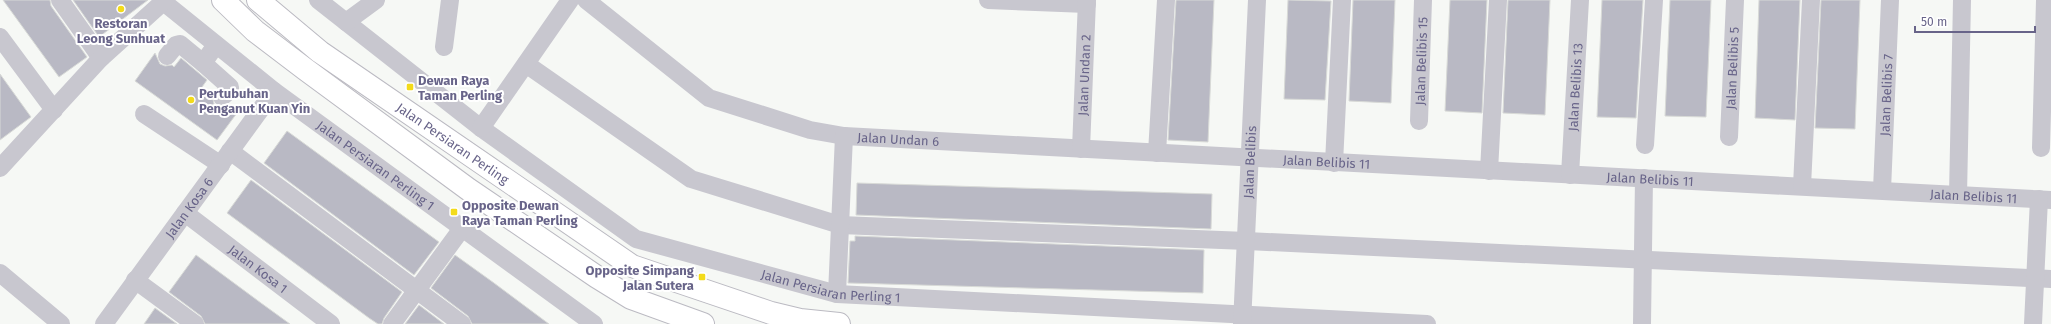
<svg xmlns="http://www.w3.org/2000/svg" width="2051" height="324" font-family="'Fira Sans',sans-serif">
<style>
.building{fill:#b9b9c4;stroke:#d8dad7}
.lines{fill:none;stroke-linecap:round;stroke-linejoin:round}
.major-casing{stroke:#bbbac2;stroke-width:24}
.minor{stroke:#c8c7cf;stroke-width:18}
.major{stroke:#fff;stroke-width:22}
.poi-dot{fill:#f3db1a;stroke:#fff;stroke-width:1.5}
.labels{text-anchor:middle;stroke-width:4;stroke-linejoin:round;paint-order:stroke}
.poi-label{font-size:13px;font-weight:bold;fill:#686489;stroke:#fff;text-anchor:start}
.street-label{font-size:13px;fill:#686489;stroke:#fff}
</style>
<rect width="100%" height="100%" fill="#f6f8f5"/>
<!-- building -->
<path class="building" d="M3 0H50L51 6 87 57 59 77Z
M73 0H148L99 37Z
M1176 0H1214L1208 142 1168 140Z
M1288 0 1331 1 1325 100 1284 99Z
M1353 0H1395L1391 103 1349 101Z
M1450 0H1487L1482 113 1445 111Z
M1508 0H1550L1545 115 1503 113Z
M1602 0H1643L1636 118 1597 117Z
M1670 0H1711L1706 117 1665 116Z
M1759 0H1800L1795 120 1755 118Z
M1821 0H1860L1855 129 1815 128Z
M155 53 160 64 165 66 172 65 174 67 181 58 207 80 202 87 212 95 214 104 219 107 227 106 237 113 217 140 135 81Z
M0 74 31 117 0 140Z
M287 131 439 242 414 275 264 163Z
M251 180 402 292 384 318 382 324H378L369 318 227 213Z
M857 183 1212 194 1211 229 856 215Z
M855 236 1204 250 1203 293 848 283 850 241H855Z
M196 255 261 303 290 324H205L201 316 169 292Z
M455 255 494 283 549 324H472L468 316 431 288Z
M419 305 444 324H405Z
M155 308 177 324H144Z"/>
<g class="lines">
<defs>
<g id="major">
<path d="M223 0 255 31 305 69 468 189 597 277 631 298 703 324"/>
<path id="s12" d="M258 0 320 52 632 266 771 313 800 320 839 324"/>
</g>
</defs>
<!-- major casing -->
<use href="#major" class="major-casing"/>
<!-- minor -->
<g class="minor">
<path d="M60 0 101 58"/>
<path id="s1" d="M161 0 274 91 594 324"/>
<path id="s2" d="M318 0 481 128 636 239 837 294 1427 324"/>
<path id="s3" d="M586 0 709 98 810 130 844 136 2051 200"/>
<path d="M988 0 1087 4"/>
<path d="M346 22 376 0"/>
<path d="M0 37 54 110"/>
<path d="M216 45 203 63 230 87V90L222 97"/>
<path d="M444 47 450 0"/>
<path d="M167 56 176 45 180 44 203 63"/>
<path d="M526 64 691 179 840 225 1247 241 2051 279"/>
<path d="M144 114 221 165"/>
<path id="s4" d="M1419 121 1423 0"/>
<path d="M481 128 570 0"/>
<path id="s5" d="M1729 137 1735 0"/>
<path d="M1645 145 1654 0"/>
<path d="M2041 148 2045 0"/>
<path id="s6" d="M1081 149 1087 0"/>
<path d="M230 151 462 324"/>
<path d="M1157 153 1166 0"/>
<path d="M1334 163 1342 0"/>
<path d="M0 168 101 58 163 2"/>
<path d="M1489 171 1498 0"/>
<path id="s7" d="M1570 175 1580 0"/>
<path d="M1802 186 1811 0"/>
<path id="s8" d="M1882 190 1890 0"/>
<path d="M1958 195 1962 0"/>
<path id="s9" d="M185 213 331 324"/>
<path d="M0 273 61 324"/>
<path d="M135 280 195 324"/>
<path d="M837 294 844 136"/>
<path id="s10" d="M104 324 274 91"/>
<path d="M392 324 463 227"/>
<path id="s11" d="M1242 324 1257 0"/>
<path d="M1642 324 1644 178"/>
<path d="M2033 324 2039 199"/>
</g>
<!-- major -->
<use href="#major" class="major"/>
</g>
<!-- markers -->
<g class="poi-dot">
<circle cx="121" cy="9" r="4"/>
<rect x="406" y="83" width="8" height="8" rx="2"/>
<circle cx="191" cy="100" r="4"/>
<rect x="450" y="208" width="8" height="8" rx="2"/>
<rect x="698" y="273" width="8" height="8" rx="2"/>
</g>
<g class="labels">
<!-- poi labels -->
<g class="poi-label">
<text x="121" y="28" text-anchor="middle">Restoran<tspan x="121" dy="15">Leong Sunhuat</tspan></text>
<text x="418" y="85">Dewan Raya<tspan x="418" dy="15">Taman Perling</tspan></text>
<text x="199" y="98">Pertubuhan<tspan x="199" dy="15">Penganut Kuan Yin</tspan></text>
<text x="462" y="210">Opposite Dewan<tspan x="462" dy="15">Raya Taman Perling</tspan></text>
<text x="694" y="275" text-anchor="end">Opposite Simpang<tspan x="694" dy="15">Jalan Sutera</tspan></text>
</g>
<!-- street labels -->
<g class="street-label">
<text dy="5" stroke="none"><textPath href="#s4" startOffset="60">Jalan Belibis 15</textPath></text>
<text dy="5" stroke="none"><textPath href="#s5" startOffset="69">Jalan Belibis 5</textPath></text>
<text dy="5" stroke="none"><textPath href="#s6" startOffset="74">Jalan Undan 2</textPath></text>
<text dy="5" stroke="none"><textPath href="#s7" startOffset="88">Jalan Belibis 13</textPath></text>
<text dy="5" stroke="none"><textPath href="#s8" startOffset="95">Jalan Belibis 7</textPath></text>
<text dy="5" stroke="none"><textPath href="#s3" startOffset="352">Jalan Undan 6</textPath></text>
<text dy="5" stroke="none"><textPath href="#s12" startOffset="242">Jalan Persiaran Perling</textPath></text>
<text dy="5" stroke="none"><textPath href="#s11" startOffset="162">Jalan Belibis</textPath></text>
<text dy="5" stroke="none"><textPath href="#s3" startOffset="781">Jalan Belibis 11</textPath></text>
<text dy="5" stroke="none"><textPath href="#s1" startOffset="271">Jalan Persiaran Perling 1</textPath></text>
<text dy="5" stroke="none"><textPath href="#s3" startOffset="1105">Jalan Belibis 11</textPath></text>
<text dy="5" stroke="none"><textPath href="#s3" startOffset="1429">Jalan Belibis 11</textPath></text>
<text dy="5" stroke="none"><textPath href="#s10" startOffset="144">Jalan Kosa 6</textPath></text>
<text dy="5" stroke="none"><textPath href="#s9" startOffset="92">Jalan Kosa 1</textPath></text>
<text dy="5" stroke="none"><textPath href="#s2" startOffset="599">Jalan Persiaran Perling 1</textPath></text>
</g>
</g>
<!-- scale -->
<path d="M1915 26v6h120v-6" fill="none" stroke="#686489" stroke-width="2"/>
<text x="1921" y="26" font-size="12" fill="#686489" stroke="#ffffff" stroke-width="3" paint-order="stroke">50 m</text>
</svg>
